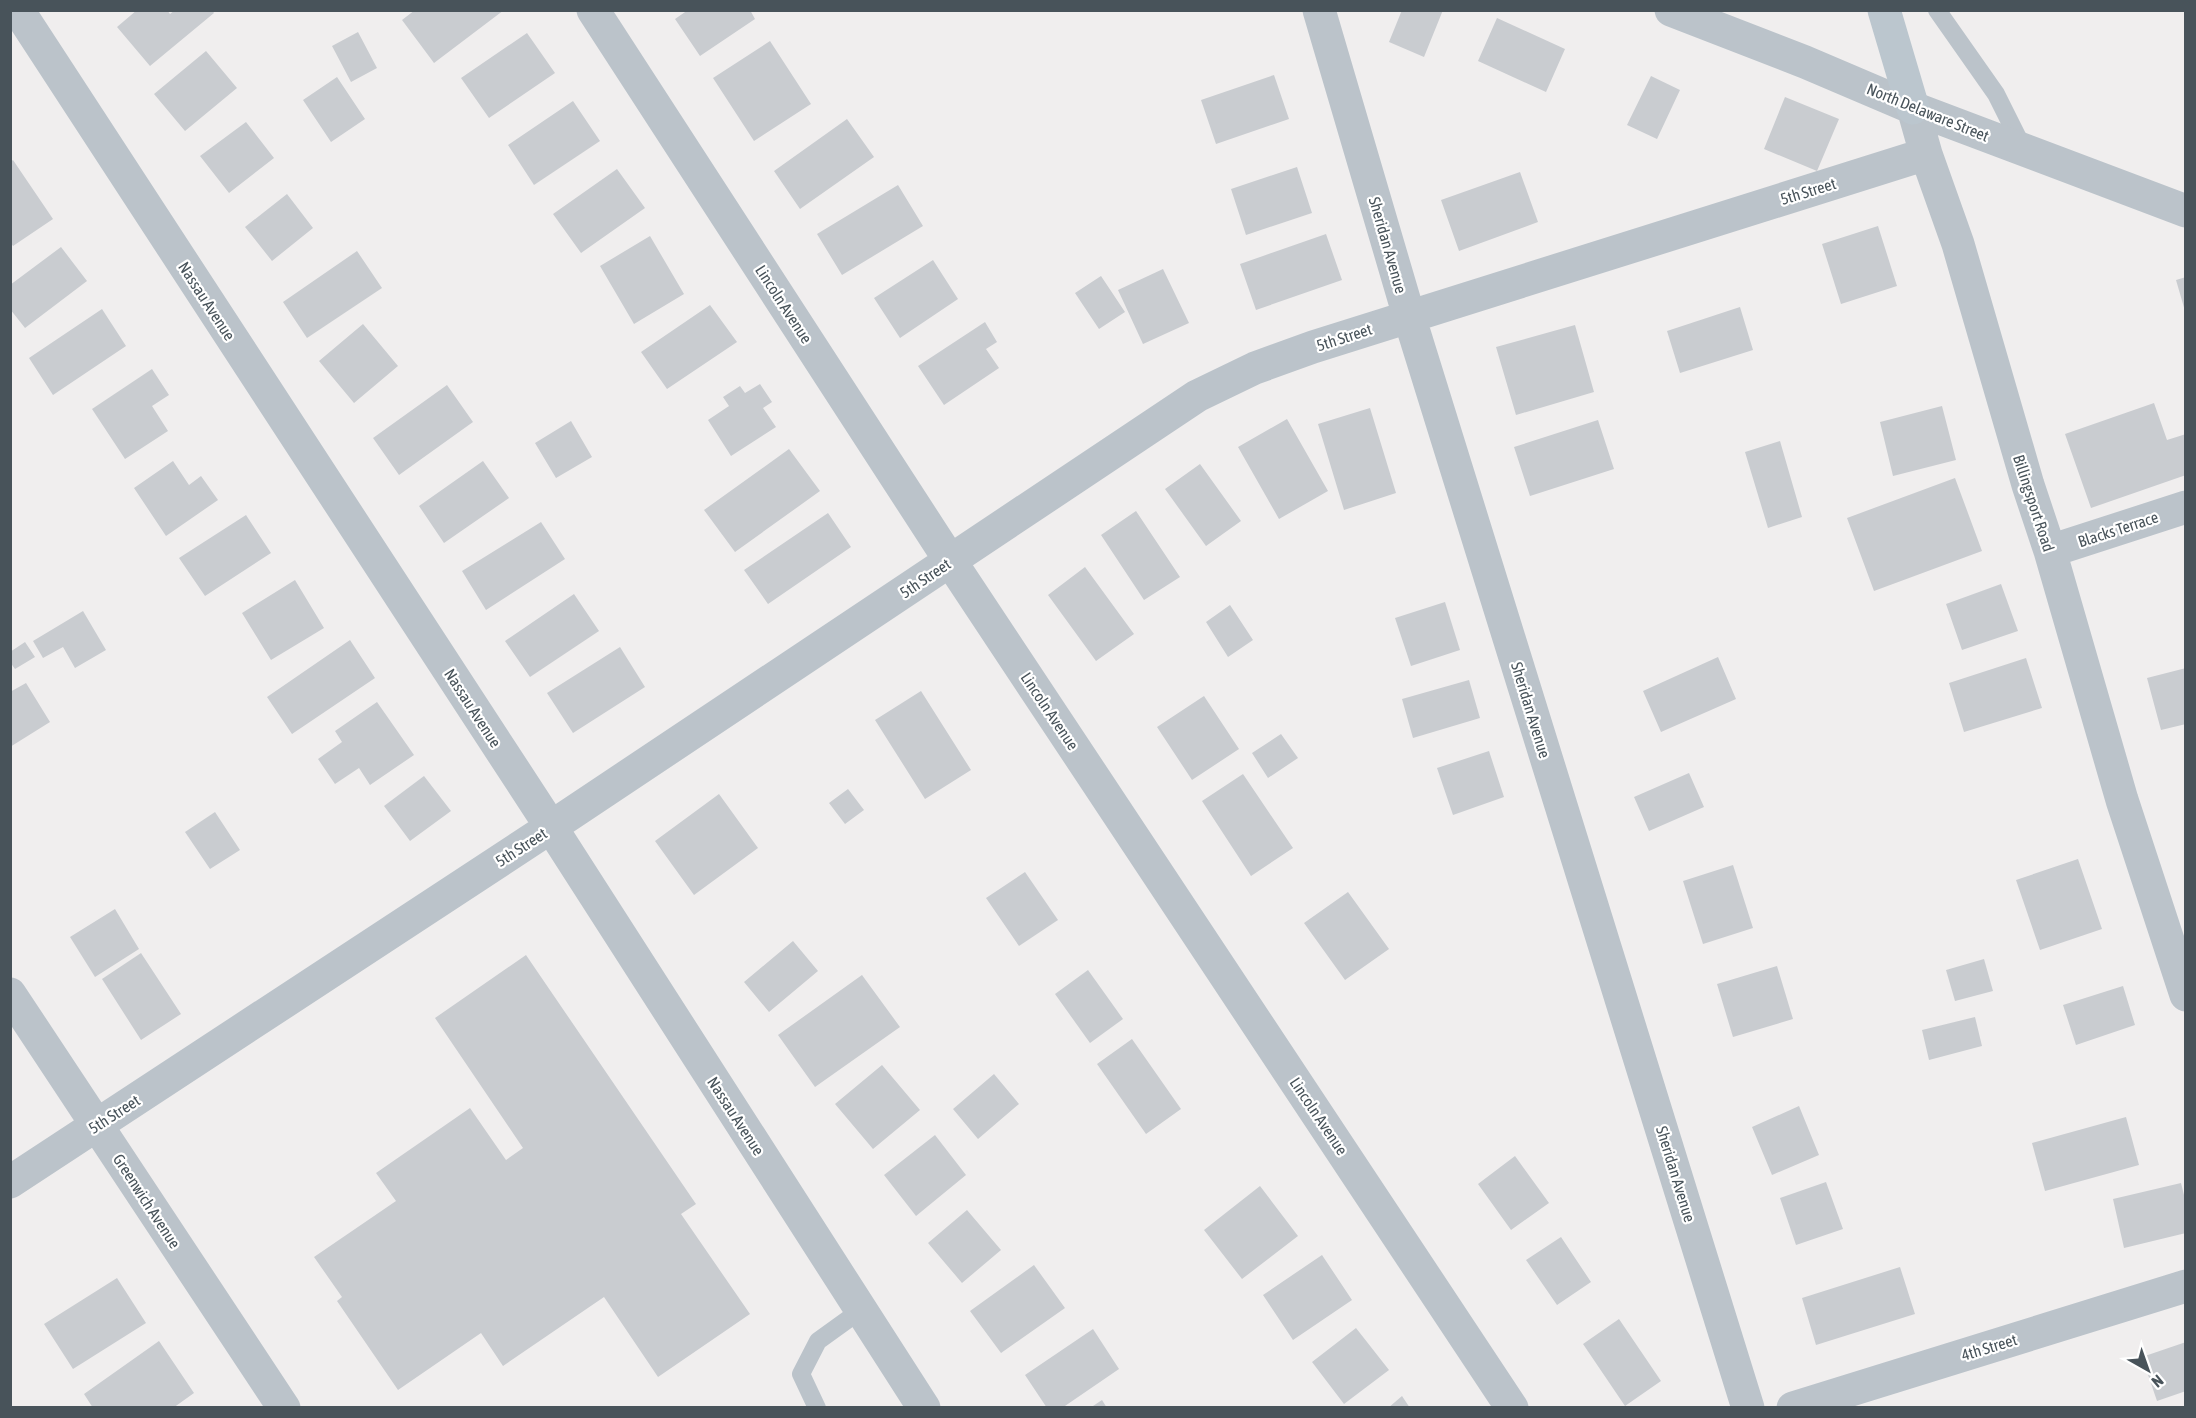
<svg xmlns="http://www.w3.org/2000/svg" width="2196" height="1418" font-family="'Asap Condensed',sans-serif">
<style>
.building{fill:#c9ccd0}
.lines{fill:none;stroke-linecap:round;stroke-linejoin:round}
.lane{stroke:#bbc3ca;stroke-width:18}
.street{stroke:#bbc3ca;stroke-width:33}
.secondary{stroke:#bbc6ce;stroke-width:33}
.labels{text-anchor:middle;stroke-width:4.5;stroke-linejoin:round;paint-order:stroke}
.street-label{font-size:16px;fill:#48535a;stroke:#fff}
</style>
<rect width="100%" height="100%" fill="#f0eeee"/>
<!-- building -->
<path class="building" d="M137 10H167L170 14 175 10H212L214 13 150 66 117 27Z
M415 10H504L434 63 402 20Z
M688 10H750L755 19 700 56 675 19Z
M1402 10H1443L1424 57 1389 42Z
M1497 18 1565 49 1546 92 1478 61Z
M358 32 377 68 351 82 332 46Z
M527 33 555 73 489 118 461 78Z
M770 41 811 104 754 141 713 78Z
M206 51 237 88 185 131 154 94Z
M1274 75 1289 119 1216 144 1201 100Z
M1651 76 1680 90 1657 139 1627 125Z
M337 77 365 119 331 142 303 100Z
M1785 97 1839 119 1817 171 1764 149Z
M573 101 600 141 534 185 508 145Z
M847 119 874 157 800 209 774 171Z
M246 122 274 158 229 193 200 156Z
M13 160 53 219 13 246 10 242V162Z
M1297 167 1312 213 1246 235 1231 189Z
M617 169 645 208 581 253 553 214Z
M1520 172 1538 222 1459 251 1441 200Z
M898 185 923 226 842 275 817 234Z
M287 194 313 228 272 261 245 227Z
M1878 226 1897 286 1841 304 1822 244Z
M1326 234 1342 280 1256 310 1240 264Z
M650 236 684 294 634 324 600 266Z
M61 247 87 281 25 328 10 309V285Z
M357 251 382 288 307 338 283 302Z
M933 260 958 299 900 338 874 298Z
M1163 269 1189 323 1143 344 1118 290Z
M1101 276 1125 312 1099 329 1075 293Z
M2186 277V311H2185L2176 280Z
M710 305 737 342 667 389 641 352Z
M1740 307 1753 350 1680 373 1667 331Z
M102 309 126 346 53 395 29 358Z
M985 322 997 342 986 349 999 368 944 405 918 366Z
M363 324 398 366 354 403 319 361Z
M1575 325 1594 392 1516 415 1496 347Z
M152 369 169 395 152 406 168 431 125 459 92 409Z
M760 384 772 402 763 408 776 427 731 456 708 420 729 406 723 397 740 386 745 393Z
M447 385 473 422 399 475 373 438Z
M2154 403 2167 440 2186 434V475L2091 508 2065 434Z
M1942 406 1956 460 1893 476 1880 422Z
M1370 408 1396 493 1344 510 1318 424Z
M1287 419 1328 491 1279 519 1238 447Z
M1598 420 1614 469 1530 496 1514 447Z
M571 421 592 457 556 478 535 443Z
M1780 441 1802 517 1768 528 1745 452Z
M789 449 820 491 735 552 704 510Z
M173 461 189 485 201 476 218 500 166 536 134 488Z
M483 461 509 498 444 543 419 506Z
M1200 464 1241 521 1206 546 1165 489Z
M1955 478 1982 551 1874 591 1847 518Z
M1136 511 1180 577 1144 600 1101 535Z
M828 513 851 547 768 604 744 570Z
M246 515 271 553 205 596 179 558Z
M541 522 565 559 486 610 462 571Z
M1085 567 1134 634 1096 661 1048 595Z
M295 580 324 628 271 660 242 613Z
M2001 584 2018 631 1962 650 1946 604Z
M574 594 599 631 530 677 505 641Z
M1445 602 1460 650 1411 666 1395 618Z
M1230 605 1253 640 1228 657 1206 622Z
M83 611 106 650 75 668 63 647 43 658 33 641Z
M350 640 375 678 292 734 267 697Z
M25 642 35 657 15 669 10 662V652Z
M620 647 645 687 573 733 547 693Z
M1718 657 1736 699 1661 732 1643 691Z
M2026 658 2042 708 1964 732 1949 683Z
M2186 668V724L2161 730 2147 678Z
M1469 680 1480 718 1413 738 1402 699Z
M26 683 50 722 10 747V692Z
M921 691 971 770 925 799 875 720Z
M1204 696 1239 749 1192 780 1157 727Z
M377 702 414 755 370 785 359 768 335 784 318 759 342 742 335 731Z
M1281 734 1298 758 1268 778 1252 753Z
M1489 751 1504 797 1453 815 1437 768Z
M1689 773 1704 807 1649 831 1634 797Z
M1243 774 1293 848 1251 876 1202 801Z
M424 776 451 811 410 841 384 806Z
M848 789 864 810 845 824 829 803Z
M719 794 758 848 694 895 655 841Z
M215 812 240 850 210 869 185 832Z
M2078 859 2102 929 2040 950 2016 880Z
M1733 865 1753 928 1703 944 1683 881Z
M1025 872 1058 920 1019 946 986 898Z
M1348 892 1389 949 1345 980 1304 923Z
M115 909 139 949 95 977 70 937Z
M793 941 818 971 769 1012 744 982Z
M141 953 181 1014 141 1040 102 979Z
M526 955 696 1204 681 1214 750 1314 658 1377 604 1297 503 1366 481 1333 398 1390 337 1301 342 1297 314 1257 396 1201 376 1173 470 1108 506 1160 523 1148 435 1018Z
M1984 959 1993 991 1955 1001 1946 970Z
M1777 966 1793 1019 1733 1037 1717 984Z
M1088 970 1123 1019 1090 1043 1055 994Z
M862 975 900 1027 815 1087 778 1035Z
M2123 986 2135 1025 2076 1045 2063 1005Z
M1975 1017 1982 1046 1929 1060 1922 1030Z
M1132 1039 1181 1109 1146 1134 1097 1064Z
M882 1065 920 1110 873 1149 835 1104Z
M994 1074 1019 1104 978 1139 953 1109Z
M1799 1106 1819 1155 1772 1175 1752 1127Z
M2126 1117 2139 1165 2045 1191 2032 1143Z
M935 1135 966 1175 916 1216 884 1175Z
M1515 1156 1549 1203 1511 1230 1478 1184Z
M1826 1182 1843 1229 1796 1245 1780 1198Z
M2181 1183 2186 1203V1233L2124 1248 2113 1199Z
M1260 1186 1298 1236 1242 1279 1204 1230Z
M967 1210 1001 1250 962 1283 928 1243Z
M1561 1237 1591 1282 1557 1305 1526 1260Z
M1322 1255 1352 1300 1293 1340 1263 1295Z
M1034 1265 1065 1308 1001 1353 970 1311Z
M1900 1267 1915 1314 1816 1345 1802 1298Z
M117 1278 146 1323 73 1369 44 1324Z
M1619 1319 1661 1381 1625 1406 1583 1344Z
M1356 1328 1389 1370 1344 1404 1312 1362Z
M1093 1329 1119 1369 1062 1408H1047L1025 1375Z
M159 1341 194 1393 173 1408H93L84 1394Z
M2186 1342V1391L2157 1401 2142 1357Z
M1402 1396 1410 1408H1388Z
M1102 1400 1107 1408H1090Z"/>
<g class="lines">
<!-- lane -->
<path class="lane" d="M1937 10 1996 94 2023 148
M817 1408 801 1374 818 1341 861 1310"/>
<!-- street -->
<path class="street" d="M18 10 551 827 924 1408
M593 10 951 562 1512 1408
M1319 10 1409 316 1748 1408
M1671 10 1805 62 1913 108 2186 211
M1913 108 1926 154 1958 244 2028 485 2050 551 2122 800 2186 995
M2050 551 2186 507
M10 994 284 1408
M10 1182 551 827 1197 396 1255 368 1313 347 1926 154
M1793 1408 2186 1286"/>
<!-- secondary -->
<path class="secondary" d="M1884 10 1913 108"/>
</g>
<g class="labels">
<!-- street labels -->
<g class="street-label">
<text transform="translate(1928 112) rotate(22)" y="6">North Delaware Street</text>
<text transform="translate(1808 191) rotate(-17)" y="6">5th Street</text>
<text transform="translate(1388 245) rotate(74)" y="6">Sheridan Avenue</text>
<text transform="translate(207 301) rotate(57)" y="6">Nassau Avenue</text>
<text transform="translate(784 304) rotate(57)" y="6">Lincoln Avenue</text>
<text transform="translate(1344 337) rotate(-18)" y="6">5th Street</text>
<text transform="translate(2034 503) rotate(72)" y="6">Billingsport Road</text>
<text transform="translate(2118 529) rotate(-18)" y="6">Blacks Terrace</text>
<text transform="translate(925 578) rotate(-34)" y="6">5th Street</text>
<text transform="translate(473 708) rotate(57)" y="6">Nassau Avenue</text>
<text transform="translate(1531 710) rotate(73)" y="6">Sheridan Avenue</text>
<text transform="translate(1050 711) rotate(56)" y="6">Lincoln Avenue</text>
<text transform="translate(521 847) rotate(-33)" y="6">5th Street</text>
<text transform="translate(114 1114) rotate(-33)" y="6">5th Street</text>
<text transform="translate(736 1116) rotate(57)" y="6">Nassau Avenue</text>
<text transform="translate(1319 1116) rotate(56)" y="6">Lincoln Avenue</text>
<text transform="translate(1676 1174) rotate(73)" y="6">Sheridan Avenue</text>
<text transform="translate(147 1201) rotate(57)" y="6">Greenwich Avenue</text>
<text transform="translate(1989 1347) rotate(-17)" y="6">4th Street</text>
</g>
</g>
<!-- border -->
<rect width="2196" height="1418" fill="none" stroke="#48535a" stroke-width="24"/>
<!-- north arrow -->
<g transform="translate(2148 1370) rotate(140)" stroke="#ffffff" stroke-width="4.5" paint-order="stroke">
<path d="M0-4.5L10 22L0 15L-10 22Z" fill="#48535a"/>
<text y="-9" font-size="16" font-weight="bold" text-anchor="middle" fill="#48535a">N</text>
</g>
</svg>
